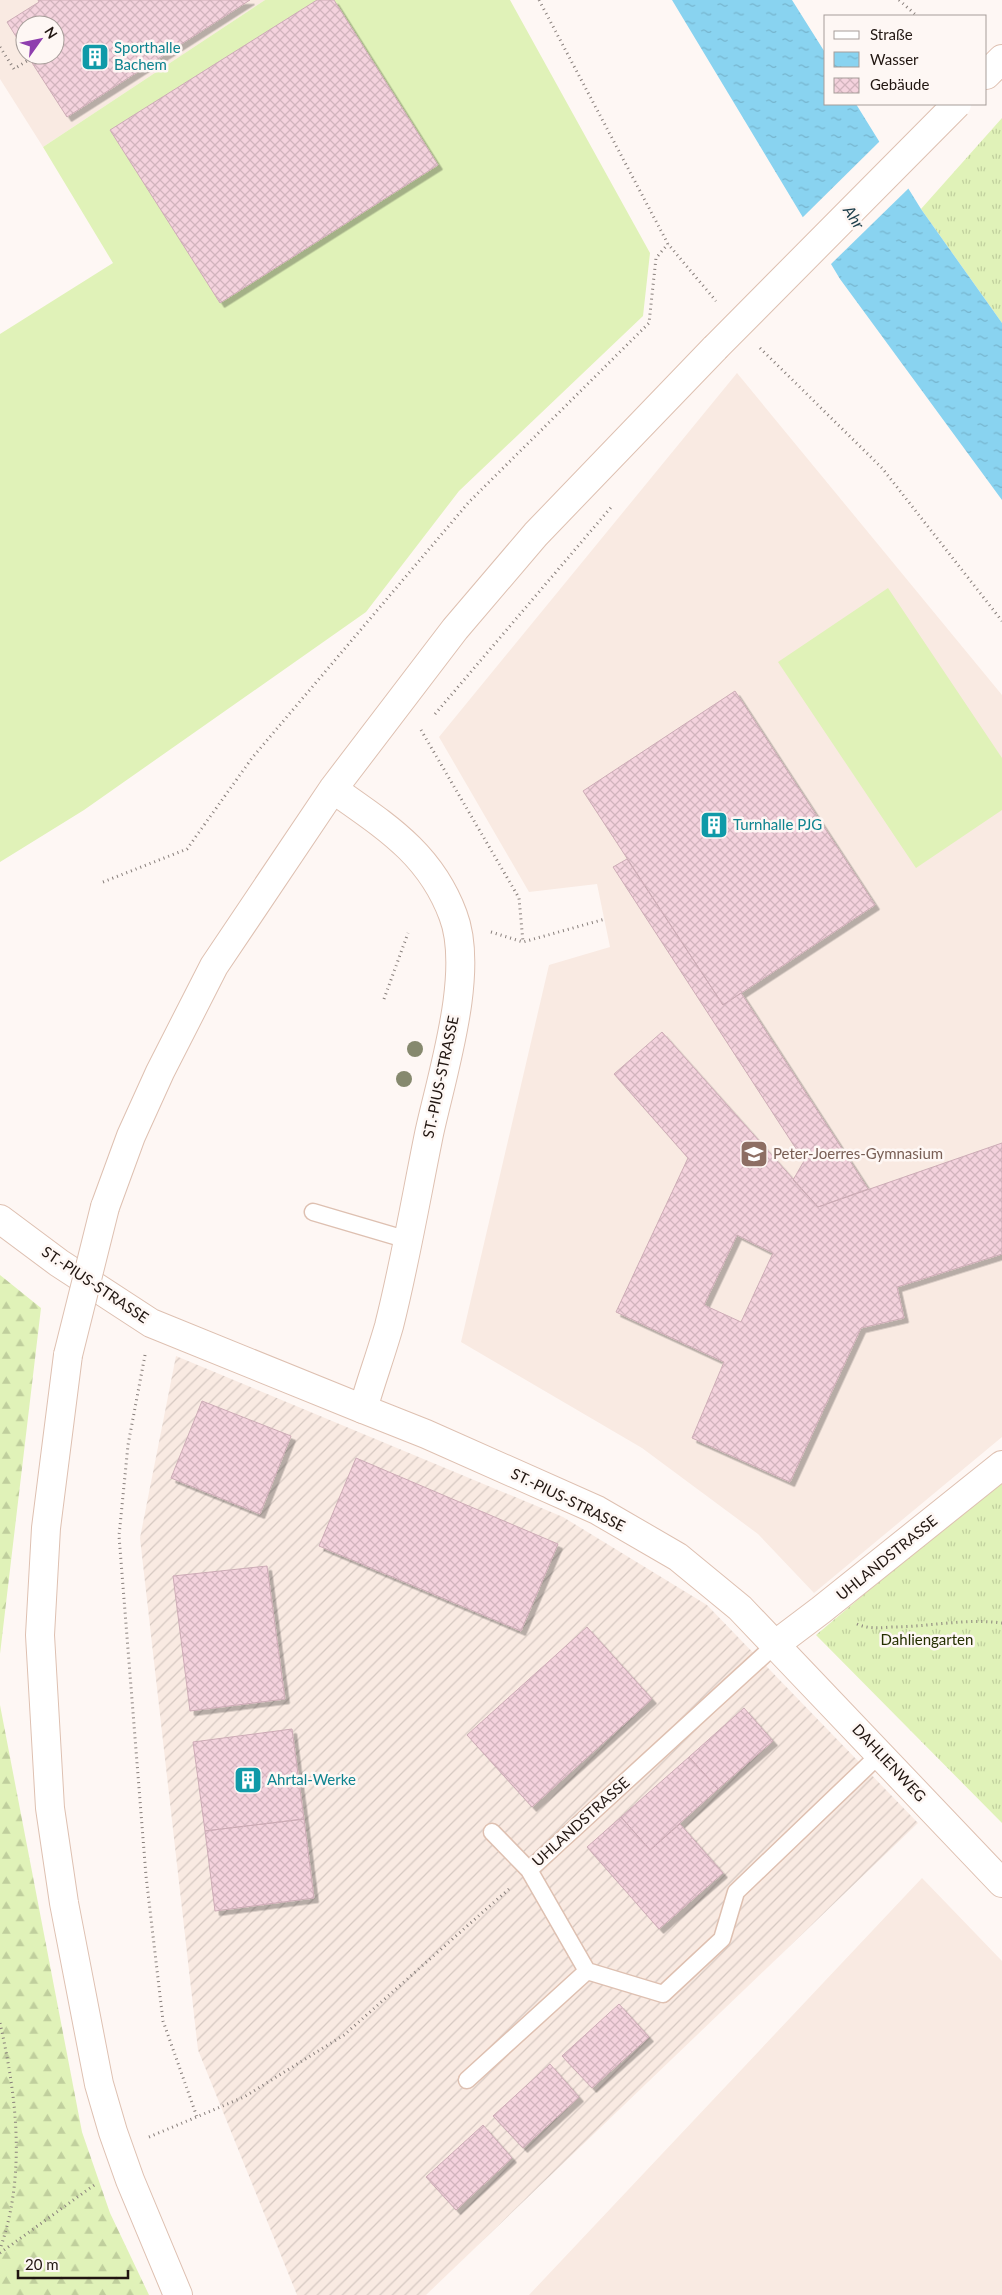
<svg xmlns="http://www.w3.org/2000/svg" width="1002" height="2295" font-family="Lato,sans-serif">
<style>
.built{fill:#f9eae2;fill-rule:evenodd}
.industrial{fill:url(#industrial-furrows)}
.grass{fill:url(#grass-tufts)}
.forest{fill:url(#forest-firs)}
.pitch{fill:#e0f2b8}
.water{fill:url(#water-ripples)}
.pier{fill:#fef7f4}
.building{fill:url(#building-cross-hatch);stroke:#cdacb6;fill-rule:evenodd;filter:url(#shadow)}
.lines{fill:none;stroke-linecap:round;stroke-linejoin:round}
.lane-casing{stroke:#dec0b1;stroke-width:19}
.street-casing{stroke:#dec0b1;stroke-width:30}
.secondary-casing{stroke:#dec0b1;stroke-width:30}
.path{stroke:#877e7a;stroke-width:3;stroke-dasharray:1 4;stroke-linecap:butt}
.lane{stroke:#fff;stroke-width:16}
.street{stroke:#fff;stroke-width:28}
.secondary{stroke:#fff;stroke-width:28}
.secondary-bridge-casing{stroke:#dec0b1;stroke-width:30;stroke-linecap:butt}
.secondary-bridge{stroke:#fff;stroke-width:28}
.tree{fill:#86896e}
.labels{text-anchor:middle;stroke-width:5;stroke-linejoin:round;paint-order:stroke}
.culture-label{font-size:15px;fill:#0d838f;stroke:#fef7f4;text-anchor:start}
.street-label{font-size:15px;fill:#211611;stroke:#fef7f4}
.education-label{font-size:15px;fill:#785e54;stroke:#fef7f4;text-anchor:start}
.park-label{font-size:15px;fill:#242f00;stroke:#fef7f4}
.water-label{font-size:16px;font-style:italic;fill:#1c3e4b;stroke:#fef7f4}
</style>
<defs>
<pattern id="industrial-furrows" width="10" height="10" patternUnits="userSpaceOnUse" patternTransform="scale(1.25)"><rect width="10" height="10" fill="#f9eae2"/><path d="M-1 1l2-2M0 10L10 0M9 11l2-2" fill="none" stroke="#d5c8c1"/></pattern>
<pattern id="grass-tufts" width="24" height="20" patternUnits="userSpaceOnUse" patternTransform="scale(1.25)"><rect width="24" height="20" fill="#e0f2b8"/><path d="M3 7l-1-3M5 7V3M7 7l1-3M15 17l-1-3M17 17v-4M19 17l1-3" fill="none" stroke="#c0cf9d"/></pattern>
<pattern id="forest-firs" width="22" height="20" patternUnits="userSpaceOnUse" patternTransform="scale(1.25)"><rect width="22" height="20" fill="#e0f2b8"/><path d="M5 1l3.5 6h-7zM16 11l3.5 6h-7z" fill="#c0cf9d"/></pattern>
<pattern id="water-ripples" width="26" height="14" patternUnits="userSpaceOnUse" patternTransform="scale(1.25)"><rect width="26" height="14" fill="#89d3f0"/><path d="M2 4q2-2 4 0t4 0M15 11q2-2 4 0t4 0" fill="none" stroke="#76b4cd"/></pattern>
<pattern id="building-cross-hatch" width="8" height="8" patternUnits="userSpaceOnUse" patternTransform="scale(1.25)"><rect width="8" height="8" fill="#f4d2dd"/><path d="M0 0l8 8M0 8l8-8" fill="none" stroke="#d1b4bd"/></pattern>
<filter id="shadow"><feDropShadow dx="4.5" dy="4.5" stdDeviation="0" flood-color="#0004"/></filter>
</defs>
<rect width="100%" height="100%" fill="#fef7f4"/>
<!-- built -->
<path class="built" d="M0 0H265L43 147 0 79ZM25 25H55V55H25Z
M737 373 1002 695V1437L814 1593 758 1534 642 1448 461 1342 549 965 610 947 597 884 529 892 439 737Z
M922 1878 1002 1961V2295H529Z"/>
<!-- industrial -->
<path class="industrial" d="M176 1356 563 1517 707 1605 918 1823 426 2295H297L198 2050 140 1538Z"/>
<!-- grass -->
<path class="grass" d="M1002 118V323L921 209Z
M1002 1478V1823L816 1635Z"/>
<!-- forest -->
<path class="forest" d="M0 1275 41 1308 0 1654Z
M0 1705 82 2132 110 2213 149 2295H0Z"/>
<!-- pitch -->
<path class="pitch" d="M265 0H510L650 253 643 316 459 491 366 612 84 810 0 862V334L113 263 43 147Z
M888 588 1002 758V810L916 868 778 662Z"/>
<!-- water -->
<path class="water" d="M672 0H792L826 54V104H856L921 209 1002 323V500L840 279Z"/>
<!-- pier -->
<path class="pier" d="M881 140 910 187 829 266 801 219Z"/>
<!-- building -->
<path class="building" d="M38 0H250L67 117 27 55H55V25H25V51L7 22 39 2Z
M317 0H334L438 165 220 303 110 130Z
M735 691 875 905 723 1005 583 791Z
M627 859 723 1005 741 993 868 1189 818 1207 793 1180 804 1161 613 867Z
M662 1032 818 1207 1002 1143V1254L897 1287 904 1318 861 1328 790 1482 692 1438 724 1362 616 1312 688 1158 614 1074ZM737 1235 773 1253 741 1322 704 1305Z
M202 1401 291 1436 260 1514 171 1478Z
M356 1458 558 1544 521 1631 319 1546Z
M267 1566 285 1699 190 1711 173 1576Z
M587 1627 652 1699 532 1807 467 1735Z
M744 1708 773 1741 718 1789 689 1757Z
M292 1729 304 1819 205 1831 193 1742Z
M689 1757 718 1789 650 1850 621 1817Z
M621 1817 650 1850 680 1824 723 1873 659 1929 587 1847Z
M304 1819 314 1898 215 1911 205 1831Z
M619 2004 649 2037 592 2088 562 2056Z
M550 2064 579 2097 523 2148 493 2116Z
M483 2125 512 2158 456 2210 426 2177Z"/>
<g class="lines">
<defs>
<path id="lane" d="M313 1212 408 1240
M492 1832 529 1870 587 1971
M529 1870 776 1644
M467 2080 587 1971 663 1994 722 1939 736 1892 880 1754"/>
<path id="street" d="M0 1219 59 1263 151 1323 363 1409
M776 1644 821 1610 1002 1465"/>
<path id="secondary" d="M986 75 1002 59
M333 789C385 826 430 853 453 915 475 972 442 1074 429 1134 416 1198 405 1263 389 1326 381 1354 371 1381 363 1409L426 1434 597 1510 678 1557 740 1608 1002 1883
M105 1207 131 1136 160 1072 214 966 333 789 455 629 536 534 715 348
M68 1355 46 1528 40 1635 50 1808 64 1903 99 2084 113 2132 130 2180 178 2295"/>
</defs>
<!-- lane casing -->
<use href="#lane" class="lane-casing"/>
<!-- street casing -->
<use href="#street" class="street-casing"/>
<!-- secondary casing -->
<use href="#secondary" class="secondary-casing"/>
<!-- path -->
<path class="path" d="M539 0 668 244 716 301
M899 0 917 16
M0 47 14 69 30 59
M760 348 882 468 1002 621
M435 714 613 505
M421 730 519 898 523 942
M103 882 187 849 252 758 469 502 649 323 656 258 668 244
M491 932 523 942 605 919
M384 999 408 933
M145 1355 128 1445 119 1536 146 1876 163 2021 197 2117
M857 1624C868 1629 879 1628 892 1627 928 1627 966 1618 1002 1623
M0 2023C17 2098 26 2176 0 2249
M149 2137 244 2097 344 2035 509 1889
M0 2253 97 2183"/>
<!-- lane -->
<use href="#lane" class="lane"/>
<!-- street -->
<use href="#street" class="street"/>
<!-- secondary -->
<use href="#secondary" class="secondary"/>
<defs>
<path id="secondary-bridge" d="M715 348 957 104
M68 1355 105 1207"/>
</defs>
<!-- secondary-bridge casing -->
<use href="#secondary-bridge" class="secondary-bridge-casing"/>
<!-- secondary-bridge -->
<use href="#secondary-bridge" class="secondary-bridge"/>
</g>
<!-- trees -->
<g class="tree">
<circle cx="415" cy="1049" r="8"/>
<circle cx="404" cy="1079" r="8"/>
</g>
<!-- icons -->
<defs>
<symbol id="building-square" viewBox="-11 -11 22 22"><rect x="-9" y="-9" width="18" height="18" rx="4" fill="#0f9aa8" stroke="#fef7f4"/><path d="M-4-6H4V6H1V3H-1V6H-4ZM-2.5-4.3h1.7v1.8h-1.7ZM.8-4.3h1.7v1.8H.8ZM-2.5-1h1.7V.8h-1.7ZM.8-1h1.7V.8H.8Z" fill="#fff"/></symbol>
<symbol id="school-square" viewBox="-11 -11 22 22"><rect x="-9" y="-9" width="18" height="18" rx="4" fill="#8d6e63" stroke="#fef7f4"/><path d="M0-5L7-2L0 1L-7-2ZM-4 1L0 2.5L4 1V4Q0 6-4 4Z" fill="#fff"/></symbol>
</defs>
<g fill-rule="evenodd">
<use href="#building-square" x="79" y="41" width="32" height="32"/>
<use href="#building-square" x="698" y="809" width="32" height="32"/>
<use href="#school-square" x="738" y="1138" width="32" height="32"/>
<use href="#building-square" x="232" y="1764" width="32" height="32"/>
</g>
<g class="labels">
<!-- culture labels -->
<g class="culture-label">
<text x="114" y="53">Sporthalle<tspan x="114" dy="17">Bachem</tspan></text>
<text x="733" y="830">Turnhalle PJG</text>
<text x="267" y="1785">Ahrtal-Werke</text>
</g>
<!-- street labels -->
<g class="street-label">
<text transform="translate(441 1077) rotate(-78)" y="5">ST.-PIUS-STRASSE</text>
<text transform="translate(95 1285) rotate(34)" y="5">ST.-PIUS-STRASSE</text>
<text transform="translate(568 1500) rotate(26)" y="5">ST.-PIUS-STRASSE</text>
<text transform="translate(887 1558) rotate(-39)" y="5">UHLANDSTRASSE</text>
<text transform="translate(889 1763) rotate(47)" y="5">DAHLIENWEG</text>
<text transform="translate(581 1822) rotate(-42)" y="5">UHLANDSTRASSE</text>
</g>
<!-- education labels -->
<g class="education-label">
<text x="773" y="1159">Peter-Joerres-Gymnasium</text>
</g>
<!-- park labels -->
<g class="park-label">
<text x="927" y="1645">Dahliengarten</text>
</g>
<!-- water labels -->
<g class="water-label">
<text transform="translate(854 217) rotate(57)" y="6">Ahr</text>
</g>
</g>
<!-- legend -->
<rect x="824" y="15" width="162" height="90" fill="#fef7f4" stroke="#a69d99"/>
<rect x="834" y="31" width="25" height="8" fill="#ffffff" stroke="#a69d99"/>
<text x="870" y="40" font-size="15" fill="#211611">Straße</text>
<rect x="834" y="52" width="25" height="15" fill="url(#water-ripples)" stroke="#a69d99"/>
<text x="870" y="65" font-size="15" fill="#211611">Wasser</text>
<rect x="834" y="78" width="25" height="15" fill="url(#building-cross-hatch)" stroke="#a69d99"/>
<text x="870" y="90" font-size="15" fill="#211611">Gebäude</text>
<!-- north arrow -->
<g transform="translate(40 40) rotate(57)"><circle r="24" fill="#fef7f4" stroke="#a69d99"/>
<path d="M0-4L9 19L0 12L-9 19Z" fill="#8e3eae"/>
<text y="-8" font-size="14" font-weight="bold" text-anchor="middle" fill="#211611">N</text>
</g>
<!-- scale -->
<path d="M18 2270v8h110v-8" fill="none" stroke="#211611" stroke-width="2.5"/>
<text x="25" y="2270" font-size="15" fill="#211611" stroke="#fef7f4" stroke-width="4" paint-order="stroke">20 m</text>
</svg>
